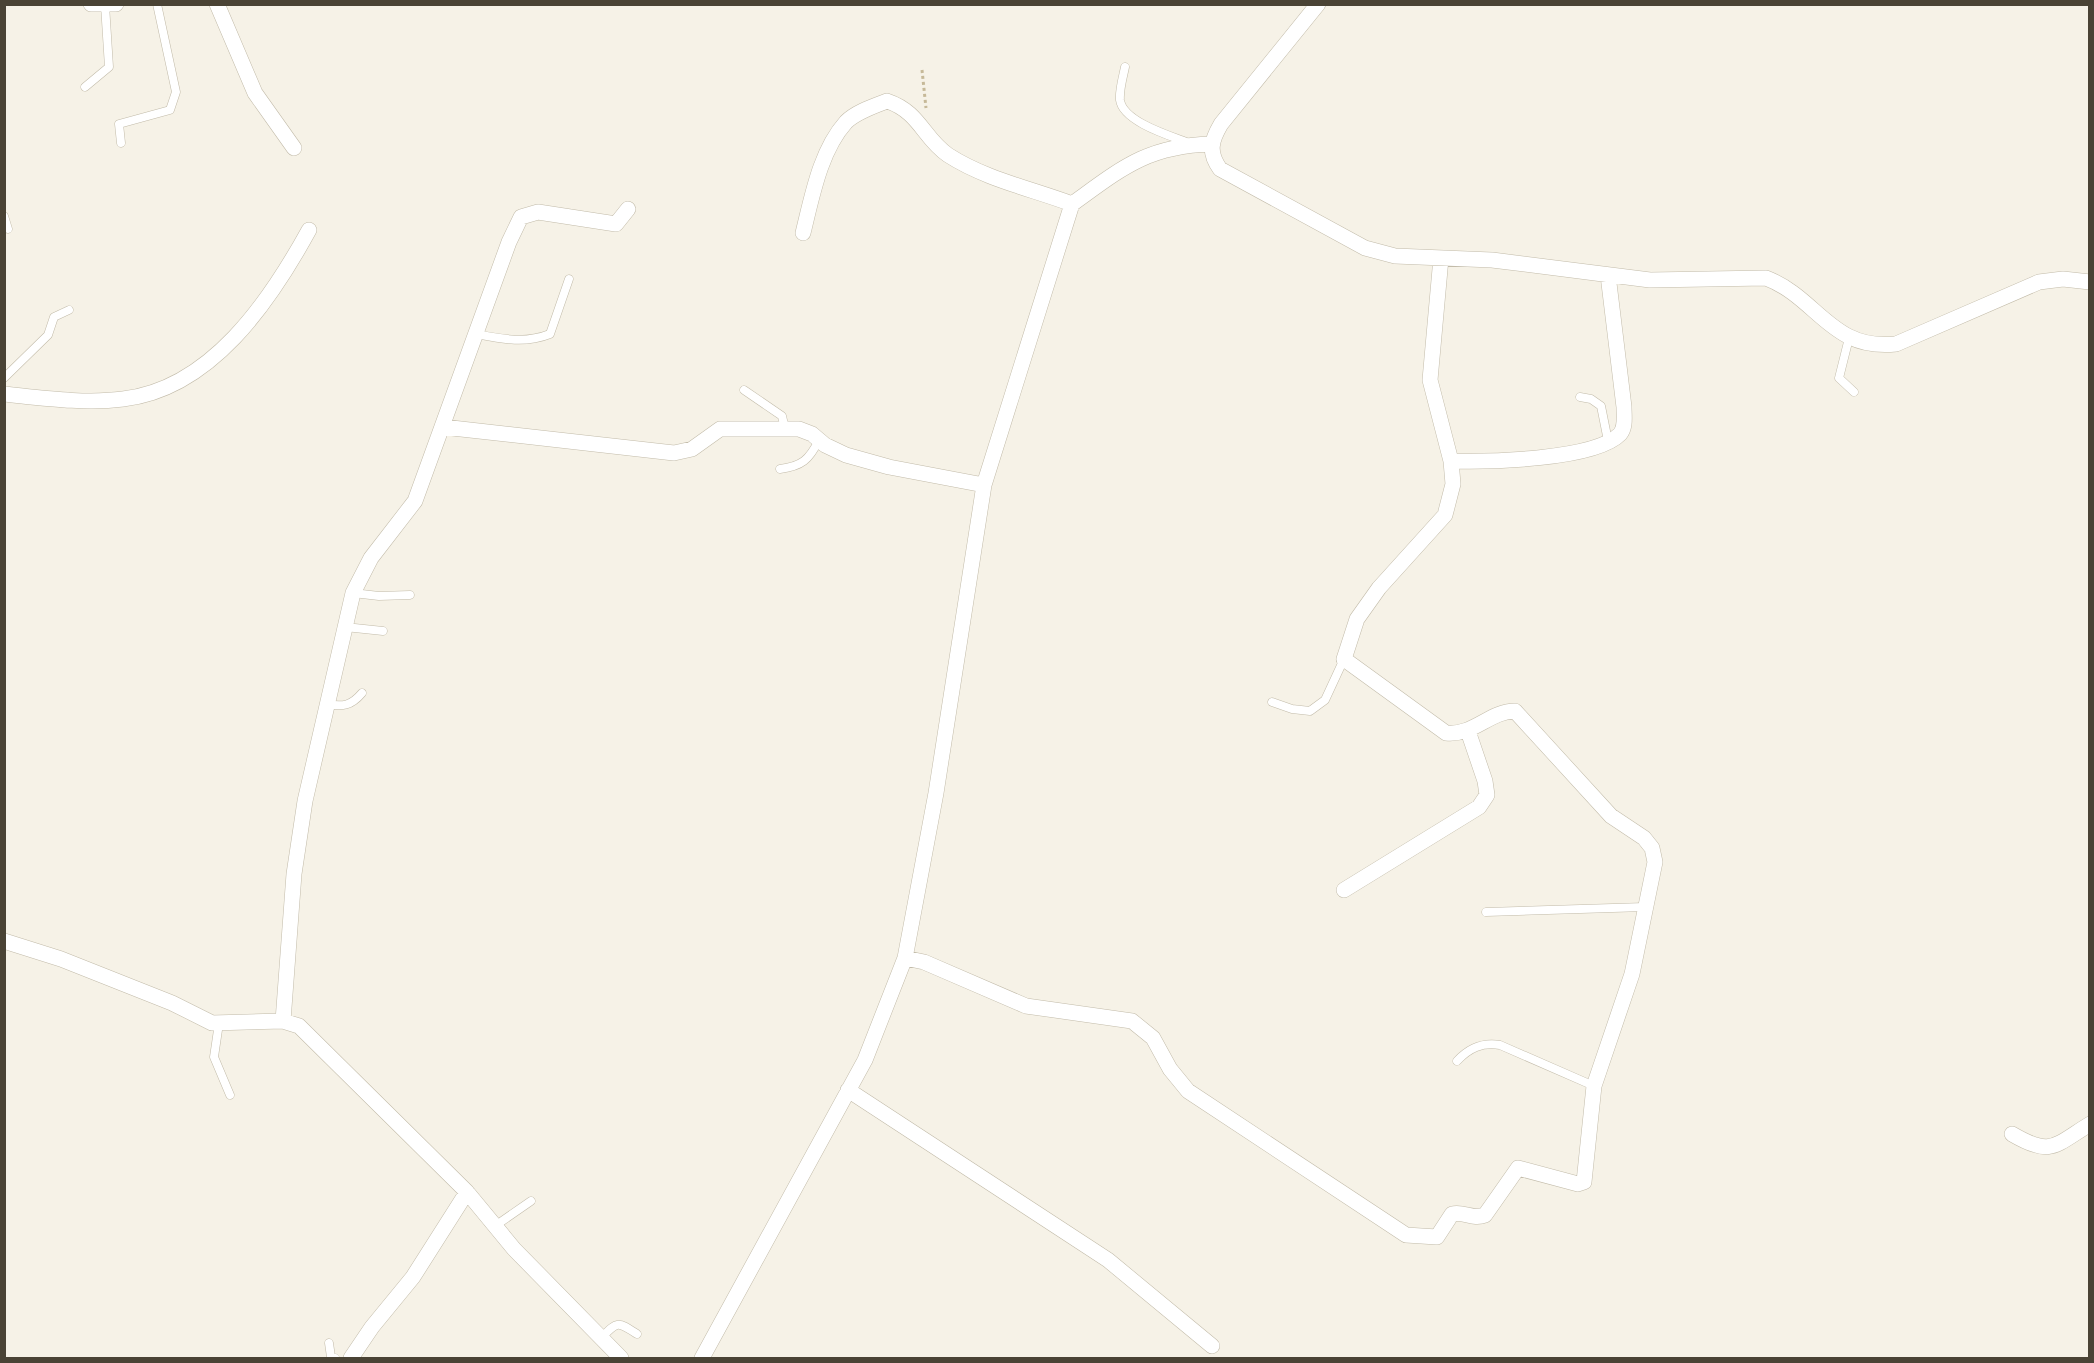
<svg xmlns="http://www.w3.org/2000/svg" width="2094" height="1363" font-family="'Nunito Sans',sans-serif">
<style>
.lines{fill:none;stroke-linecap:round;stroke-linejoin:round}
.lane-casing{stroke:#c2bba9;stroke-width:9}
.street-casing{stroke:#c2bba9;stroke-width:16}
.path{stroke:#c6b998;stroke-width:3;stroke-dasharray:3 3;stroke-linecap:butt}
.lane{stroke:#fff;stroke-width:8}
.street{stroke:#fff;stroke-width:15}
</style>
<rect width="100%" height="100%" fill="#f6f2e7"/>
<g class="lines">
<defs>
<path id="lane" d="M1125 67C1123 77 1119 90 1120 100 1123 122 1171 136 1189 143
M85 87 109 67 105 5
M121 143 119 124 170 110 176 92 157 4
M4 216 8 229
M476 334C502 339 525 344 550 334L569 279
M1849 338 1839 378 1854 392
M4 378 48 335 54 317 69 310
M744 390 782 416 785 429
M1580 397 1591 399 1601 406 1608 441
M780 469C802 466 809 460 819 440
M353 593 379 596 410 595
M345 627 383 631
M1272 702 1292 709 1310 711 1325 700 1344 659
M326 704C343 707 351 706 362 693
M1486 912 1645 907
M219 1023 214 1057 230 1095
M1457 1061C1469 1048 1482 1042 1500 1045L1594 1086
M495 1226 531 1201
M601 1338C618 1321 617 1321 637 1334
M329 1343 331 1357 335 1358"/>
<path id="street" d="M91 4H116
M217 4 255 93 294 148
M1318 4 1221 124C1211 141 1208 152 1220 169L1365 248 1395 256 1492 260 1650 280 1766 278C1818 298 1831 351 1896 344L2039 282 2063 279 2090 282
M803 233C812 197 820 151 846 122 856 112 874 106 887 101 920 112 923 138 948 155 985 179 1032 189 1072 204 1122 168 1147 146 1211 144
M4 394C43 398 85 404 123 399 211 389 270 301 309 230
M443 427 674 453 692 449 720 429H799L812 434 825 445 846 455 889 467 984 485
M1451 461C1487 462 1595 460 1620 434 1626 427 1624 416 1624 407L1608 275
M1344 890 1479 807 1487 795 1485 781 1468 731
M4 941 61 959 172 1003 212 1023 283 1021 299 1026 467 1192 514 1249 621 1358
M905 958 936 793 984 485 1072 204
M283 1021 294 874 305 801 353 593 371 558 415 501 509 242 521 217 538 212 616 224 628 209
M848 1090 1108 1260 1212 1346
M2012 1134C2051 1157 2054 1146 2090 1124
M351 1358 372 1327 413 1277 467 1192
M702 1358 865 1060 905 958 924 962 1026 1006 1132 1021 1153 1038 1170 1069 1188 1091 1406 1235 1437 1237 1452 1214C1464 1211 1473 1220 1485 1215L1518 1168 1578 1184 1584 1182 1594 1086 1632 974 1655 862 1652 848 1644 838 1611 816 1515 711C1490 711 1473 736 1446 733L1344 659 1357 619 1379 588 1445 515 1453 484 1451 461 1430 380 1441 258"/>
</defs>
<!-- lane casing -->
<use href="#lane" class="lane-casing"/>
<!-- street casing -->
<use href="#street" class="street-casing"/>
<!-- path -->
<path class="path" d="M922 70 926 108"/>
<!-- lane -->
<use href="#lane" class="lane"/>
<!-- street -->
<use href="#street" class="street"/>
</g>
<!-- border -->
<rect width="2094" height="1363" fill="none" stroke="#4a4335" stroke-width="12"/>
</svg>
